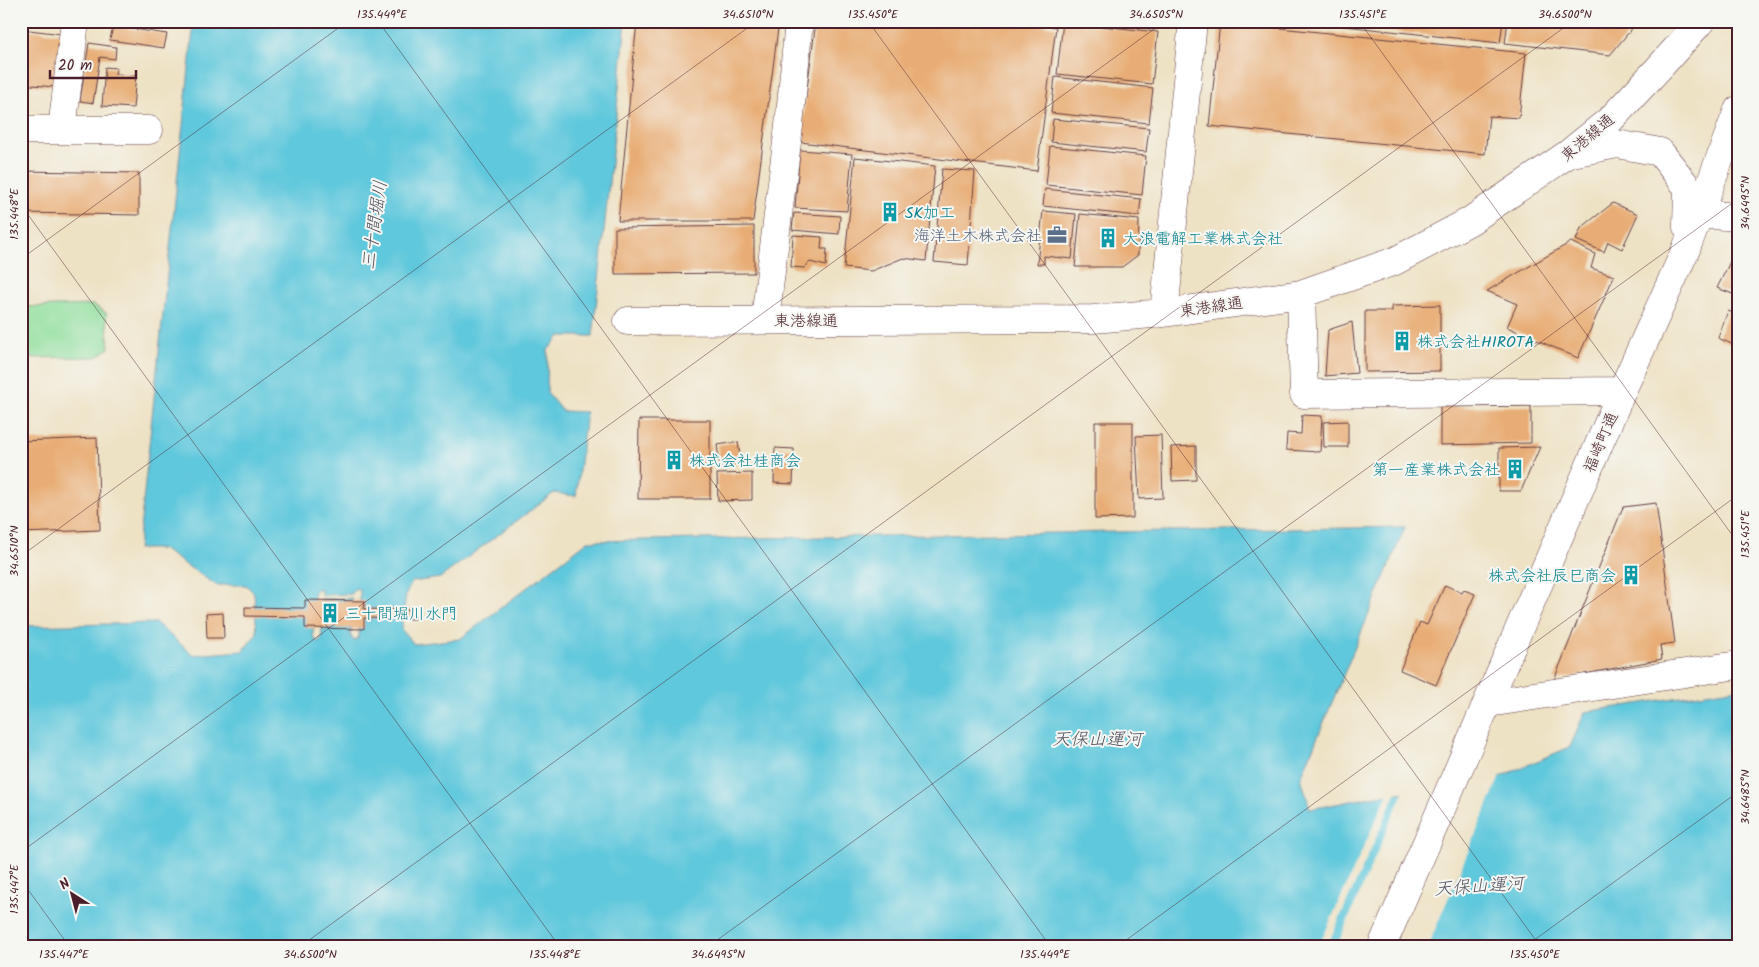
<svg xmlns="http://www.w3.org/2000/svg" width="1759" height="967" font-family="Kalam,'Klee One',sans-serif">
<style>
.green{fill:#8fde9c;stroke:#6c7e64}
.water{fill:#60c8dc;stroke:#557484;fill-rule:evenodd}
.pier{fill:#eee2c5}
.building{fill:#e8ad76}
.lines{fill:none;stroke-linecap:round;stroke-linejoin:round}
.minor-casing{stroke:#633c42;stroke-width:29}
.minor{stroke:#fff;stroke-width:28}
.ticks{fill:none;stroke:#4a1f2b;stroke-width:1;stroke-opacity:0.45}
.labels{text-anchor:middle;stroke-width:4;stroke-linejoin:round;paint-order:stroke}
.street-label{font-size:16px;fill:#4a1f2b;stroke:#f6f6f2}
.culture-label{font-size:16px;fill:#0d838f;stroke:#f6f6f2;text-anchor:start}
.service-label{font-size:16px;fill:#4e5e75;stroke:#f6f6f2;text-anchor:end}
.water-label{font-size:18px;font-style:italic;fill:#515260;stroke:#f6f6f2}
.neatline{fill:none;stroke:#4a1f2b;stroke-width:2}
.ticks-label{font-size:12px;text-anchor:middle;fill:#4a1f2b}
</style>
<rect width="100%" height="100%" fill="#f6f6f2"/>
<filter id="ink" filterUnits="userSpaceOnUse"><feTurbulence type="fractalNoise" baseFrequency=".02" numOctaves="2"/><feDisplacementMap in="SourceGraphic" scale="10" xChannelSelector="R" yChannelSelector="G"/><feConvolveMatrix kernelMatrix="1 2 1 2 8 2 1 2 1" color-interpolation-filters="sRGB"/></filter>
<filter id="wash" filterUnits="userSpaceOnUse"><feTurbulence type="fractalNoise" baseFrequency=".0096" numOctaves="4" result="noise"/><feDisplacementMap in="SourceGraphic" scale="20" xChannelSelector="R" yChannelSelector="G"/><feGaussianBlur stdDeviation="1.12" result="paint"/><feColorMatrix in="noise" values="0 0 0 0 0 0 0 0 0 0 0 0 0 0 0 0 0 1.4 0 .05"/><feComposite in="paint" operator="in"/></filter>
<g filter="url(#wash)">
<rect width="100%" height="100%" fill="#eee2c5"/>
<!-- green -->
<path class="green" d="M94 305 106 313 109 348 97 357 21 358V307Z"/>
<!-- water -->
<path class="water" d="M194 21H626L593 336H560L548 350 547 393 562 411 586 412 576 496 554 493 440 578 412 582 406 594 401 629 414 644 460 639 588 541 1405 527 1301 777 1310 809 1388 794 1481 785 1570 747 1585 712 1738 688V946H21V626L156 623 193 655 243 651 257 633 254 593 246 585H216L162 549H138ZM318 588 321 590V595L352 594V591L357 588 360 590 359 637 354 641 351 637 352 598 321 599 322 638 317 642 313 636 314 591Z"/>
<!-- pier -->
<path class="pier" d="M1501 774 1428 946H1337L1404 790 1480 782Z
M1389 791H1397L1327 946H1319Z"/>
<g id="blocks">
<!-- building -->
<path class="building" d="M637 21H779L753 221H618Z
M816 21H1012L1056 27 1037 171 800 142Z
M1095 21H1159L1158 29 1095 23Z
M1317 21H1503L1500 43 1317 23Z
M1508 21H1594L1635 25 1610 55 1505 43Z
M1063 22 1158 32 1152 84 1057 74Z
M1220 22 1526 53 1519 118 1489 116 1485 154 1209 126Z
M113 26 167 34 164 48 110 40Z
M21 29 62 34 55 87 21 84Z
M89 43 116 47 115 59 100 57 93 103 80 101Z
M105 67 116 68 115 74 136 75 133 108 102 106Z
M1055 77 1153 88 1149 123 1051 113Z
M1053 119 1149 128 1146 152 1051 142Z
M1050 146 1146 156 1142 195 1046 185Z
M800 150 852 154 847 211 795 208Z
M855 157 935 166 926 261 903 258 871 271 844 268Z
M942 169 975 171 968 265 934 262Z
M21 171 139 173V215L21 213Z
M1045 189 1141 199 1139 216 1043 206Z
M1613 203 1638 214 1622 249 1608 242 1604 252 1576 240 1581 228Z
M1043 211 1076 214 1072 259 1044 256V264H1037Z
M794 213 840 216 839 234 792 230Z
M1080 214 1139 220 1138 255 1122 267H1075Z
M754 226V273L615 274V228Z
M793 235 822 237 821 249H827L826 266 810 262 804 268 791 267Z
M1571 242 1595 254 1591 268 1614 276 1578 358 1507 327 1517 304 1487 291Z
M1735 252H1738V296L1717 288Z
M1440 305V371L1365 372V311H1392V306Z
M1728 311 1738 315V334L1734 345 1718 338Z
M1352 322 1357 373 1325 376 1328 330Z
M1531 406V443L1440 445V407Z
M1302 415 1322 416 1320 452 1286 450 1287 433 1301 434Z
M639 420H710V499H638Z
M1348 421V447H1324L1323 422Z
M1095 422H1133V518L1095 519Z
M1161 435 1163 498 1139 499 1136 436Z
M97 438 100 530 21 533V441Z
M738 442 741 463 720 466 717 445Z
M1196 446V480L1172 481 1171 447Z
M1540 447 1521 491H1499V448Z
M775 448 794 449 793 484 774 483Z
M752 473V500L718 501 717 474Z
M1656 503 1675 643 1660 645 1662 659 1554 680 1623 507Z
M1445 585 1462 593 1464 590 1475 594 1436 685 1400 670 1420 622 1427 625Z
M305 600 365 601 364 609 415 610V619L364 618V629L305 628V617L245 616V607L305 608Z
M223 613 224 638H207L206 614Z"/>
</g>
</g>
<g filter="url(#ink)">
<use href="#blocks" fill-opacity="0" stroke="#633c42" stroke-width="1"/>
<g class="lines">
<defs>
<path id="minor" d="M21 130H149
M62 130 75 21
M1572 153 1617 144 1660 152 1688 188 1687 227
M1699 214 1738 217
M1301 294 1304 394 1622 391
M1164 313 1193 21
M765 320 789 126 799 21
M628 321 1093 319 1164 313 1301 294 1395 261 1470 221 1568 154 1611 119 1658 69 1701 21
M1488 703 1738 665
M1382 946 1622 391 1686 249 1738 110"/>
</defs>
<!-- minor casing -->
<use href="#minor" class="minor-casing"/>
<!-- minor -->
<use href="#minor" class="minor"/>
</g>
</g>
<!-- ticks -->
<path class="ticks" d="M378 21 1050 946M868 21 1540 946M1359 21 1738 543M21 205 559 946M21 259 348 21M21 556 757 21M21 852 1165 21M21 880 69 946M301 946 1573 21M709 946 1738 199M1118 946 1738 495M1526 946 1738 792"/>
<!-- icons -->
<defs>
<symbol id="building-bare" viewBox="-9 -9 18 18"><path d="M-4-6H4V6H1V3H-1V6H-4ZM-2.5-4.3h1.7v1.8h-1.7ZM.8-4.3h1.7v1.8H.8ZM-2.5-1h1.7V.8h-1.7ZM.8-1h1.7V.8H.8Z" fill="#0f9aa8" stroke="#f6f6f2" stroke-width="2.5" paint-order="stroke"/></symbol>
<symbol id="office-bare" viewBox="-9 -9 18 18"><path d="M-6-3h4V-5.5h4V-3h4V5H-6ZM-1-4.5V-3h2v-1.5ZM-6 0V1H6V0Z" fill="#5c6f8a" stroke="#f6f6f2" stroke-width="2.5" paint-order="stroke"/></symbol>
</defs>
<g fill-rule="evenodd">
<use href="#building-bare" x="876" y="198" width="28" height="28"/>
<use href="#office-bare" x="1043" y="221" width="28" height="28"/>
<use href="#building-bare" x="1094" y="224" width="28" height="28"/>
<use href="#building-bare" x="1388" y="327" width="28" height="28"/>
<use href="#building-bare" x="660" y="446" width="28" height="28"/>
<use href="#building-bare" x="1501" y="455" width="28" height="28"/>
<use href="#building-bare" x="1617" y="561" width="28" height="28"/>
<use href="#building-bare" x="316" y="599" width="28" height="28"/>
</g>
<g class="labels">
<!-- street labels -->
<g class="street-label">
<text transform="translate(1587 137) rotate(-40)" y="6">東港線通</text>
<text transform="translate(1211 306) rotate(-8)" y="6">東港線通</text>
<text x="806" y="326">東港線通</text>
<text transform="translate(1600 442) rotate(-67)" y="6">福崎町通</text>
</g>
<!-- culture labels -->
<g class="culture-label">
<text x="905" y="218">SK加工</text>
<text x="1123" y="244">大浪電解工業株式会社</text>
<text x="1417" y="347">株式会社HIROTA</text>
<text x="689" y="466">株式会社桂商会</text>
<text x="1500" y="475" text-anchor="end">第一産業株式会社</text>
<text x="1616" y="581" text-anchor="end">株式会社辰巳商会</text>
<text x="345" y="619">三十間堀川水門</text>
</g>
<!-- service labels -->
<g class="service-label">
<text x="1042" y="241">海洋土木株式会社</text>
</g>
<!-- water labels -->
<g class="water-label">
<text transform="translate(374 225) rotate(-82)" y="6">三十間堀川</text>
<text x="1097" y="745">天保山運河</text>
<text transform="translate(1479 886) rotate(-4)" y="6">天保山運河</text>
</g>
</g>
<!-- margin -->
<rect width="1759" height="967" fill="none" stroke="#f6f6f2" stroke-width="55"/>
<!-- north arrow -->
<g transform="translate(72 894) rotate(324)" stroke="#f6f6f2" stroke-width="4" paint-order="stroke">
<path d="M0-4L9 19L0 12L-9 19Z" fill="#4a1f2b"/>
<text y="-8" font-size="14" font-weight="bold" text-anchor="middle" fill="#4a1f2b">N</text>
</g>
<!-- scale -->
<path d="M50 70v8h86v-8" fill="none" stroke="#4a1f2b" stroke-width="2.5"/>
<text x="58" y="70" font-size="15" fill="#4a1f2b" stroke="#f6f6f2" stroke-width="4" paint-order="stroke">20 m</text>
<rect x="28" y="28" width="1704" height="912" class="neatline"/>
<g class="ticks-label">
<text x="382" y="18">135.449°E</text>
<text x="748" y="18">34.6510°N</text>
<text x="873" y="18">135.450°E</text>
<text x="1156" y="18">34.6505°N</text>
<text x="1363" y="18">135.451°E</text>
<text x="1565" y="18">34.6500°N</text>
<text transform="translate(1745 203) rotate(-90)" y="4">34.6495°N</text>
<text transform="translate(14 214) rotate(-90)" y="4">135.448°E</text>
<text transform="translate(1745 534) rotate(-90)" y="4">135.451°E</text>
<text transform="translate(14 551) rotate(-90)" y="4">34.6510°N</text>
<text transform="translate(1745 797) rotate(-90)" y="4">34.6485°N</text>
<text transform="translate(14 889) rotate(-90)" y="4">135.447°E</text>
<text x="64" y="958">135.447°E</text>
<text x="310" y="958">34.6500°N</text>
<text x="555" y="958">135.448°E</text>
<text x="718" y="958">34.6495°N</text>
<text x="1045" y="958">135.449°E</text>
<text x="1535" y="958">135.450°E</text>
</g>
</svg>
